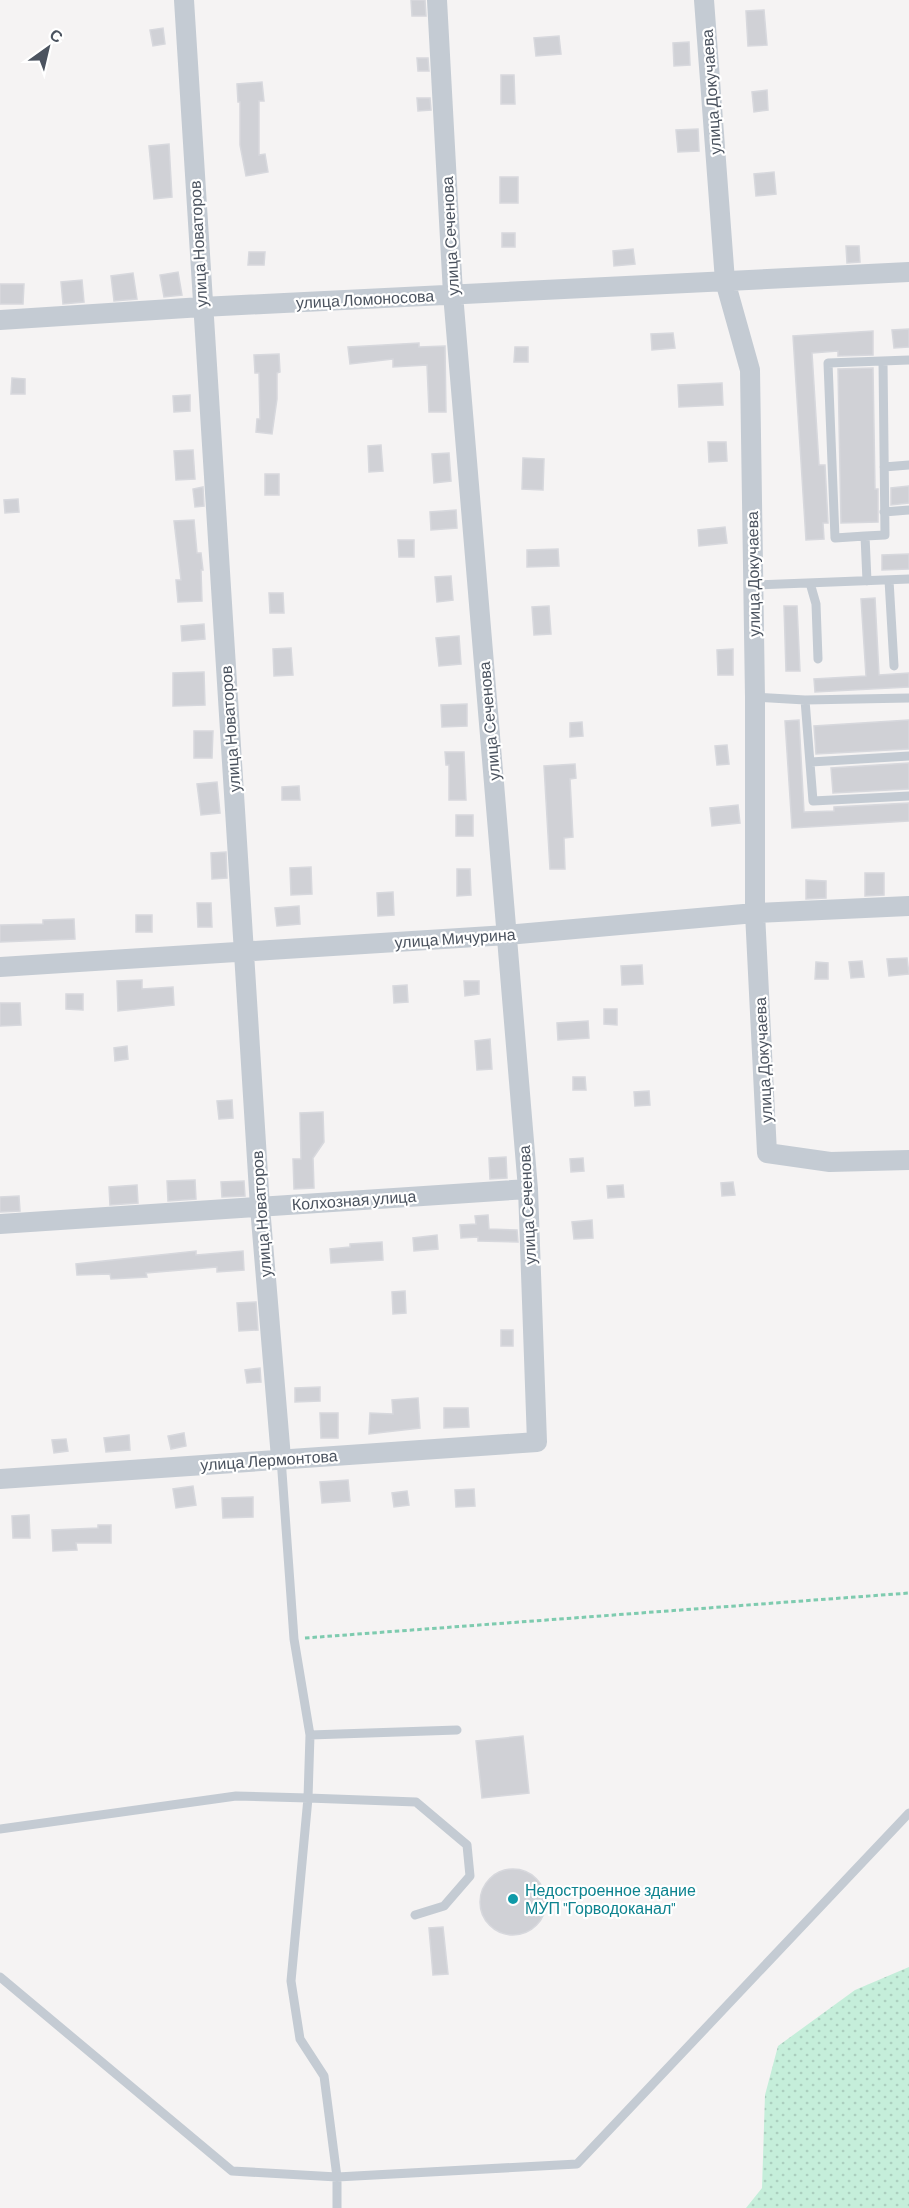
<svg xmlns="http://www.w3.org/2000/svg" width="909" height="2208" font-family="Barlow,sans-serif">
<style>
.grass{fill:url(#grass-dots)}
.building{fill:#d0d1d6;stroke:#d7d8dd;stroke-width:1.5}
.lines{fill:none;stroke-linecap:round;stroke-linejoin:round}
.path{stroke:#7ecbaf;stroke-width:3;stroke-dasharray:4.5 3;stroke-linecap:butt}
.lane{stroke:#c4cbd3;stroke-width:9}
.street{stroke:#c4cbd3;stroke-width:20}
.culture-dot{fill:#0f9aa8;stroke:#fff;stroke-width:2}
.labels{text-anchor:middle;stroke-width:4.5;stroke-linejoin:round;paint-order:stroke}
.street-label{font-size:16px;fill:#4b535f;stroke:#fff}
.culture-label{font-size:16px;fill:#0d838f;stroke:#fff;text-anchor:start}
</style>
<defs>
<pattern id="grass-dots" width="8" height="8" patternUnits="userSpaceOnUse" patternTransform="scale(1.5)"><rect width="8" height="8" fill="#c5eeda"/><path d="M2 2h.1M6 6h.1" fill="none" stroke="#abcebe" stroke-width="1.8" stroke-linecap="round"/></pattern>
</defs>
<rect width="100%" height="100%" fill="#f5f3f3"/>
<!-- grass -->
<path class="grass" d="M909 1967V2208H746L762 2188 765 2095 778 2046 855 1990Z"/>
<!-- building -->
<path class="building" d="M411 0H425L426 16H412Z
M764 10 767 45 748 46 746 11Z
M163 28 165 44 153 46 150 30Z
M559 36 561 54 536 56 534 38Z
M689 42 690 65 674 66 673 43Z
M417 58H428L429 71H418Z
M501 75H514L515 104H501Z
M262 82 264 101H259V155L265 154 268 172 246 176 240 145V102H238L237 84Z
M767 90 768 110 754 112 752 92Z
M417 98H430L431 110 418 111Z
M698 129 699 151 678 152 676 130Z
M169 144 172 197 154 199 149 146Z
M774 172 776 194 756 196 754 174Z
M500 177H518V203H500Z
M502 233H515V247H502Z
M846 246H859L860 262 847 263Z
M633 249 635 264 614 266 613 251Z
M249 252H265L264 265H248Z
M178 272 182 295 164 297 160 275Z
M133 273 137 299 114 301 111 276Z
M82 280 84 302 63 304 61 282Z
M0 284H24L23 304H0Z
M909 329V347L894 348 892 330Z
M873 331V355L838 356V351L812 353 819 465H825L828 523H823L824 539 806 540 793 336Z
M673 333 675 348 652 350 651 334Z
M419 343V347L445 346 446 412H429L427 365 393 367V359L350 364 348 347Z
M515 347H528V362H514Z
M279 354 280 372 277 373V399L272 434 256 432 257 419H260L259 373H255L254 355Z
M873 368 875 489H878V522L841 523 838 369Z
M12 378 25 379V394H11Z
M722 383 723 405 679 407 678 385Z
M190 395V411L174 412 173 396Z
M708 442H726L727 461 709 462Z
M381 445 383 471 369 472 368 446Z
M193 450 195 479 176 480 174 451Z
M449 453 451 481 434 483 432 454Z
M523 458 544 459 543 490 522 489Z
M265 474H279V495H265Z
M909 486V503L891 505V488Z
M203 487 204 506 195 507 193 489Z
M18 499 19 512 5 513 4 500Z
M456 510 457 528 431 530 430 512Z
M194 520 197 553H201L203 570H201L202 601 178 602 176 580H181L174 521Z
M725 527 727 543 699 546 698 530Z
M398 540H414V557H399Z
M558 549 559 566 527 567V550Z
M909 554V569L882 570V555Z
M451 576 453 600 437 602 435 577Z
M269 593H283L284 613H270Z
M875 598 879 675 909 673V687L815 692 814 679 866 676 861 599Z
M549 606 551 634 534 635 532 607Z
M784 606H797L800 671H786Z
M204 624 205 639 182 641 181 626Z
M459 636 461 664 439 666 436 638Z
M291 648 293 675 274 676 273 649Z
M733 649V675H718L717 650Z
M204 672 205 705 173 706V673Z
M467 704V726L442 727 441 705Z
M799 720 804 812 834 811V807L909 803V821L792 828 785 721Z
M909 720V749L816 754 814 726Z
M582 722 583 736 570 737V723Z
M194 731H213L212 758H194Z
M727 745 729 764 717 765 715 746Z
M445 752H464L466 800H449V765H446Z
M909 763V789L833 793 831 768Z
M575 764 576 778 570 779 573 837 564 838 565 869H550L544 766Z
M217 782 220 813 201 815 197 784Z
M299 786 300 800H282V787Z
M738 805 740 823 712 826 710 808Z
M456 815H473V836H456Z
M226 852 227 878 212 879 211 853Z
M311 867 312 894 291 895 290 868Z
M457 869H470L471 895 457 896Z
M865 873H884V895L865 896Z
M806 880 826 881V898L806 899Z
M393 892 394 915 378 916 377 893Z
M197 903H211L212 927H198Z
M299 906 300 924 277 926 275 908Z
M136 915H152V932H136Z
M74 919 75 939 0 942V925L43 924V920Z
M907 958 909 974 889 976 887 959Z
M862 961 864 977 851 978 849 962Z
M816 962 828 963V979H815Z
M642 965 643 984 622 985 621 966Z
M142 980V989L173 987 174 1005 118 1011 117 981Z
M464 981H479V994L465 996Z
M407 985 408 1002 394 1003 393 986Z
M66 994H83V1010L66 1009Z
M0 1003H20L21 1025 0 1026Z
M604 1009H617V1025L604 1024Z
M588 1021 589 1038 558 1040 557 1023Z
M490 1039 492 1069 477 1070 475 1041Z
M127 1046 128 1059 115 1061 114 1048Z
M573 1077H585L586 1090H573Z
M649 1091 650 1105 635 1106 634 1092Z
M232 1100 233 1118 219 1119 217 1101Z
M323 1112 324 1142 313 1158 314 1188 294 1189 293 1159H301L300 1113Z
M506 1157 507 1178 490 1179 489 1158Z
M583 1158 584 1171 571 1172 570 1159Z
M195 1180 196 1199 168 1201 167 1181Z
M244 1181 245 1196 222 1197 221 1182Z
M733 1182 735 1195 722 1196 721 1183Z
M137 1185 138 1203 110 1205 109 1187Z
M623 1185 624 1197 608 1198 607 1186Z
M19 1196 20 1211 0 1212V1197Z
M488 1215 489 1229 517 1230 518 1242 478 1241V1237L461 1238 460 1225 476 1224 475 1216Z
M592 1220 593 1238 574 1239 572 1222Z
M437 1235 438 1249 414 1251 413 1238Z
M382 1242 383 1260 331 1263 330 1249 350 1247V1244Z
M196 1251V1255L243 1251 244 1270 217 1272V1267L146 1273 147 1277 111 1279 110 1274 77 1275 76 1264Z
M405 1291 406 1313 393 1314 392 1292Z
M256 1302 258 1330 239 1331 237 1303Z
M501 1330H513V1346H501Z
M260 1368 261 1382 247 1383 245 1370Z
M320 1387V1401L295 1402V1388Z
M418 1398 420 1428 369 1434 370 1413 393 1414 392 1400Z
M444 1408H468L469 1427 444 1428Z
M320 1413H338V1438H321Z
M184 1433 186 1446 171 1449 168 1436Z
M129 1435 130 1450 106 1452 104 1438Z
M66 1439 68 1451 54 1453 52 1440Z
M348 1480 350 1501 322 1503 320 1482Z
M193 1486 196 1505 176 1508 173 1489Z
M474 1489 475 1506 456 1507 455 1490Z
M407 1491 409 1505 394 1507 392 1493Z
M253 1497V1517L223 1518 222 1498Z
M29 1515 30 1538H13L12 1516Z
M98 1525H111V1543H76L77 1550 53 1551 52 1530 98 1528Z
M523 1736 529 1793 482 1798 476 1741Z
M480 1902a33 33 0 1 1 66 0a33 33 0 1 1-66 0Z
M443 1927 448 1974 433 1975 429 1928Z"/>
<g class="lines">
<!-- path -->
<path class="path" d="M305 1638 909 1593"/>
<!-- lane -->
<path class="lane" d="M884 467 909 465
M884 512 909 510
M865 536 885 535 883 361
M889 580 894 666
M867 581 865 536 835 538 828 363 909 360
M810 583 816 604 818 659
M753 585 909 579
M755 697 805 700 909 698
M805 700 813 801 909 796
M811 762 909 756
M281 1458 294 1639 310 1735 308 1798 291 1981 300 2039 324 2076 337 2177V2208
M310 1735 457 1730
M0 1829 236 1796 308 1798 416 1802 467 1845 470 1876 444 1906 415 1915
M0 1977 232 2171 337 2177 577 2164 909 1813"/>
<!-- street -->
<path class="street" d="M184 0 260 1207 281 1458
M704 0 725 281 750 370 755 697V913L767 1153 830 1162 909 1160
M0 320 202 307 909 272
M0 967 507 935 755 913 909 906
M0 1224 528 1189
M0 1479 537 1442 528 1189 453 294 437 0"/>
</g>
<!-- markers -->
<circle class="culture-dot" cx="513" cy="1899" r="6"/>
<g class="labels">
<!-- street labels -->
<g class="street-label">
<text transform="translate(711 92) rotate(-94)" y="6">улица Докучаева</text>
<text transform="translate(450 236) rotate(-93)" y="6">улица Сеченова</text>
<text transform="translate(198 244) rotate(-93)" y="6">улица Новаторов</text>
<text transform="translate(365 299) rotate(-3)" y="6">улица Ломоносова</text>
<text transform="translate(753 574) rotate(-91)" y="6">улица Докучаева</text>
<text transform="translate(489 721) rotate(-95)" y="6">улица Сеченова</text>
<text transform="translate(230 729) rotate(-94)" y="6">улица Новаторов</text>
<text transform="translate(455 938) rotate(-4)" y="6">улица Мичурина</text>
<text transform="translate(763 1060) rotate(-93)" y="6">улица Докучаева</text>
<text transform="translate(354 1200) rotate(-4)" y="6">Колхозная улица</text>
<text transform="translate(527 1205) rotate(-93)" y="6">улица Сеченова</text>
<text transform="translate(261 1214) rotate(-94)" y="6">улица Новаторов</text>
<text transform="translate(269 1460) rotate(-4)" y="6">улица Лермонтова</text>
</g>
<!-- culture labels -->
<g class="culture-label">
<text x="525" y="1896">Недостроенное здание<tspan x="525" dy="18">МУП "Горводоканал"</tspan></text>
</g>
</g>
<!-- north arrow -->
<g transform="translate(48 48) rotate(34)" stroke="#ffffff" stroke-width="4.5" paint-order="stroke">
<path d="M0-4.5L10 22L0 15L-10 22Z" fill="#4b535f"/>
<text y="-9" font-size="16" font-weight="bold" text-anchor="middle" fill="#4b535f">С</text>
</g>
</svg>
